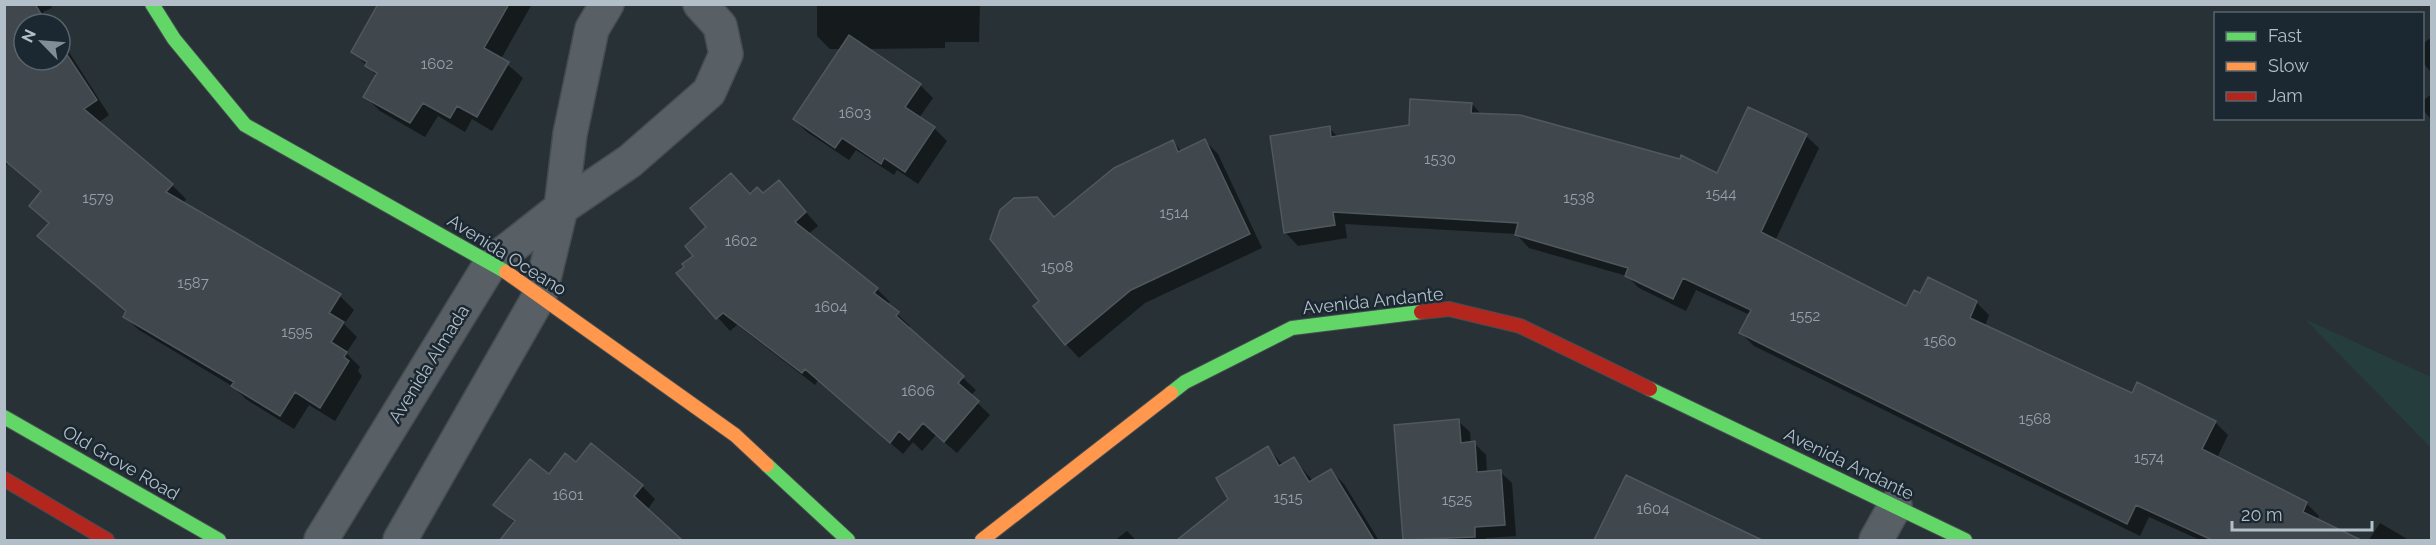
<svg xmlns="http://www.w3.org/2000/svg" width="2436" height="545" font-family="Raleway,sans-serif">
<style>
.green{fill:#253d3c}
.shadow{fill:#0007}
.building{fill:#40484d;stroke:#50585e;stroke-width:1.5}
.lines{fill:none;stroke-linecap:round;stroke-linejoin:round}
.street-casing{stroke:#464d51;stroke-width:36}
.fast-casing{stroke:#464d51;stroke-width:16}
.slow-casing{stroke:#464d51;stroke-width:16}
.jam-casing{stroke:#464d51;stroke-width:16}
.street{stroke:#585f65;stroke-width:33}
.fast{stroke:#63d668;stroke-width:14}
.slow{stroke:#ff974d;stroke-width:14}
.jam{stroke:#b3261e;stroke-width:14}
.labels{text-anchor:middle;stroke-width:5;stroke-linejoin:round;paint-order:stroke}
.number-label{font-size:15px;fill:#96a0a9}
.street-label{font-size:18px;fill:#b2bec8;stroke:#1b2831}
</style>
<rect width="100%" height="100%" fill="#283136"/>
<!-- green -->
<path class="green" d="M2305 319 2431 377V448Z"/>
<!-- shadow -->
<path class="shadow" d="M4 4H50L52 8 43 12 51 24H24V60H60V38L109 115 98 123 172 185 186 199 183 204 340 296 354 310 344 324 357 337 346 353 360 367 358 371 362 376 335 421 309 405 294 429 247 400 232 386 139 330 124 316 127 312 39 236 50 224 31 205 42 192 8 164 4 166Z
M380 4H532L501 59 523 78 492 131 472 119 465 132 438 116 425 137 380 111 365 96 377 76 353 52Z
M817 4H980L979 42H945V48L866 49 920 85 933 98 919 118 934 128 947 141 918 184 897 170 894 175 856 150 849 160 807 132 794 119 841 49H830L817 36Z
M2432 37V73L2422 62V44Z
M2432 94V120L2422 109V101Z
M1472 104 1482 115 1718 175 1748 109 1806 136 1819 148 1775 241 1907 308 1921 295 1929 279 1976 302 1989 315 1985 326 2132 395 2138 384 2215 422 2228 435 2217 458 2306 503 2319 516 2317 520 2357 540H2200L2149 517 2140 536 1754 346 1741 333 1750 315 1696 290 1686 311 1639 288 1627 276 1529 248 1516 234 1345 224 1347 238 1298 246 1286 233 1271 137 1329 128 1339 138 1410 126Z
M1205 141 1218 154 1262 248 1145 303 1079 358 1066 344 1041 301 1036 198 1055 218 1173 142 1182 152Z
M791 195 818 226 808 234 877 289 890 302 887 305 910 326 908 328 976 390 970 396 990 415 957 453 936 435 922 451 913 442 903 454 818 380 815 385 737 325 730 331 678 273 751 196Z
M1458 421 1470 432 1471 443H1474L1486 455 1487 473 1500 472 1512 483 1516 536 1486 538V540H1416L1414 516Z
M1268 448 1283 465 1294 459 1313 481 1331 471 1344 484 1378 539 1179 540 1230 500Z
M576 464 642 486 655 499 647 510 680 540H514L517 537 515 523 495 504 549 476Z
M1627 477 1724 531 1719 540H1596Z
M2380 523 2409 540H2369Z
M1127 531 1136 540H1115Z"/>
<!-- building -->
<path class="building" d="M4 4H35L47 24H24V60H60V44L97 100 84 109 173 184 166 192 341 294 329 313 344 322 331 342 347 352 344 357 349 361 320 408 295 392 280 416 231 386 234 382 123 317 126 311 37 236 49 223 29 206 41 191 4 160Z
M378 4H509L484 48 509 62 477 117 457 106 450 118 423 103 410 123 363 97 377 73 365 66 367 62 351 52Z
M849 35 921 84 905 107 935 127 905 172 884 158 881 164 842 138 835 148 793 119Z
M1410 99 1472 103 1471 113 1520 115 1680 159 1681 155 1717 173 1748 107 1807 134 1761 232 1906 306 1914 290 1920 293 1928 277 1977 301 1970 318 2132 393 2137 382 2216 421 2202 449 2307 502 2303 512 2361 540H2212L2136 505 2127 524 1739 333 1751 310 1683 278 1673 299 1625 276 1628 268 1515 235 1518 223 1333 212 1335 225 1284 233 1270 136 1330 126 1331 137 1409 125Z
M1205 139 1250 234 1131 290 1065 345 1033 306 1039 301 990 239 1000 210 1014 198 1037 197 1054 217 1114 168 1173 140 1178 152Z
M731 173 750 194 757 187 763 193 779 180 806 212 795 222 878 288 874 293 899 312 896 316 964 376 958 383 979 401 944 442 923 423 909 440 899 431 890 443 805 369 802 373 723 313 716 319 676 273 684 267 682 264 693 256 685 246 706 227 690 208Z
M1459 419 1461 443 1475 441 1477 472 1501 470 1505 525 1475 527V537L1403 540 1394 425Z
M591 443 643 485 634 496 682 540H500L515 521 493 505 530 459 549 474 565 453 576 462Z
M1268 446 1279 466 1294 457 1309 482 1331 469 1374 540H1177L1228 499 1216 478Z
M1626 475 1762 540H1594Z"/>
<g class="lines">
<defs>
<path id="street" d="M321 540 491 263 561 208 630 161 709 92 726 54 720 26 700 4
M400 540 540 295 561 208 570 134 592 29 607 4
M1876 540 1895 506"/>
<path id="fast" d="M152 4 174 39 245 125 506 272
M1650 389 1965 540
M1171 393 1185 382 1292 328 1421 312
M4 417 219 540
M767 465 848 540"/>
<path id="slow" d="M506 272 735 435 767 465
M982 540 1171 393"/>
<path id="jam" d="M1421 312 1449 309 1520 326 1650 389
M4 479 107 540"/>
</defs>
<!-- street casing -->
<use href="#street" class="street-casing"/>
<!-- fast casing -->
<use href="#fast" class="fast-casing"/>
<!-- slow casing -->
<use href="#slow" class="slow-casing"/>
<!-- jam casing -->
<use href="#jam" class="jam-casing"/>
<!-- street -->
<use href="#street" class="street"/>
<!-- fast -->
<use href="#fast" class="fast"/>
<!-- slow -->
<use href="#slow" class="slow"/>
<!-- jam -->
<use href="#jam" class="jam"/>
</g>
<g class="labels">
<!-- number labels -->
<g class="number-label">
<text x="437" y="69">1602</text>
<text x="855" y="118">1603</text>
<text x="1440" y="164">1530</text>
<text x="1721" y="199">1544</text>
<text x="98" y="203">1579</text>
<text x="1579" y="203">1538</text>
<text x="1174" y="218">1514</text>
<text x="741" y="246">1602</text>
<text x="1057" y="272">1508</text>
<text x="193" y="288">1587</text>
<text x="831" y="312">1604</text>
<text x="1805" y="321">1552</text>
<text x="297" y="337">1595</text>
<text x="1940" y="346">1560</text>
<text x="918" y="396">1606</text>
<text x="2035" y="424">1568</text>
<text x="2149" y="463">1574</text>
<text x="568" y="500">1601</text>
<text x="1288" y="503">1515</text>
<text x="1457" y="505">1525</text>
<text x="1653" y="514">1604</text>
</g>
<!-- street labels -->
<g class="street-label">
<text transform="translate(507 255) rotate(32)" y="6">Avenida Oceano</text>
<text transform="translate(1373 301) rotate(-6)" y="6">Avenida Andante</text>
<text transform="translate(429 364) rotate(-58)" y="6">Avenida Almada</text>
<text transform="translate(121 463) rotate(30)" y="6">Old Grove Road</text>
<text transform="translate(1849 464) rotate(26)" y="6">Avenida Andante</text>
</g>
</g>
<!-- border -->
<rect width="2436" height="545" fill="none" stroke="#b2bec8" stroke-width="12"/>
<!-- legend -->
<rect x="2214" y="12" width="210" height="108" fill="#1b2831" stroke="#57646d" stroke-width="1.5"/>
<rect x="2226" y="32" width="30" height="9" fill="#63d668" stroke="#57646d" stroke-width="1.5"/>
<text x="2268" y="42" font-size="18" fill="#b2bec8">Fast</text>
<rect x="2226" y="62" width="30" height="9" fill="#ff974d" stroke="#57646d" stroke-width="1.5"/>
<text x="2268" y="72" font-size="18" fill="#b2bec8">Slow</text>
<rect x="2226" y="92" width="30" height="9" fill="#b3261e" stroke="#57646d" stroke-width="1.5"/>
<text x="2268" y="102" font-size="18" fill="#b2bec8">Jam</text>
<!-- north arrow -->
<g transform="translate(42 42) rotate(295)"><circle r="28" fill="#1b2831" stroke="#57646d" stroke-width="1.5"/>
<path d="M0-4.5L10 22L0 15L-10 22Z" fill="#828d95"/>
<text y="-9" font-size="16" font-weight="bold" text-anchor="middle" fill="#b2bec8">N</text>
</g>
<!-- scale -->
<path d="M2232 521v9h140v-9" fill="none" stroke="#b2bec8" stroke-width="3"/>
<text x="2241" y="521" font-size="18" fill="#b2bec8" stroke="#1b2831" stroke-width="4.5" paint-order="stroke">20 m</text>
</svg>
